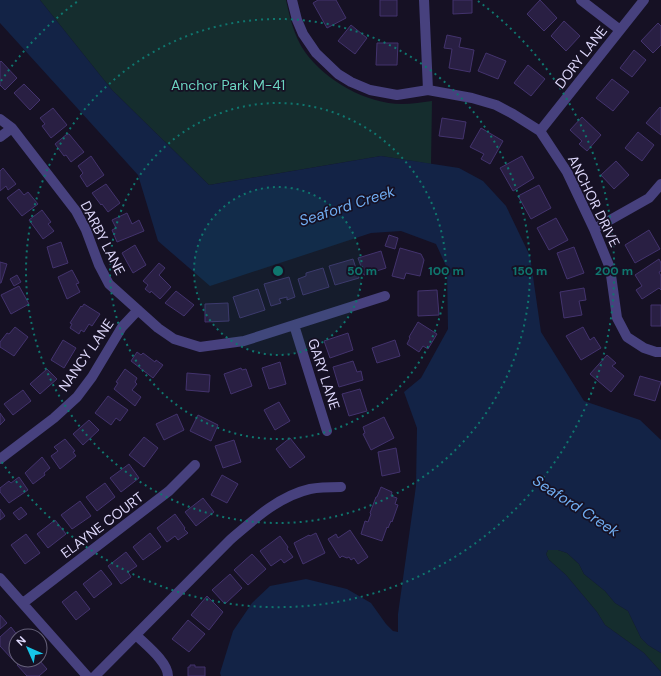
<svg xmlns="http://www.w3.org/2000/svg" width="661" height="676" font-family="'DM Sans',sans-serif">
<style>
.green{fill:#152d2e}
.water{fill:#132346}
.building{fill:#291f43;stroke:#43336d}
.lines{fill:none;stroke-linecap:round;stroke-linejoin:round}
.minor{stroke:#47417e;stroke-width:10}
.ring{fill:none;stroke:#0f766e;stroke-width:2;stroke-dasharray:2 4}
.labels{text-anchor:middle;stroke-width:3.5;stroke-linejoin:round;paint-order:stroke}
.street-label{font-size:14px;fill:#ded8fb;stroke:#161124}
.park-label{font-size:14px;fill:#6bd5c1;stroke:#161124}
.water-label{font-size:15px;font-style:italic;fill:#70adf1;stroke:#161124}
.centre{fill:#0f766e;stroke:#161124;stroke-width:2}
.ring-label{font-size:12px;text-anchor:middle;font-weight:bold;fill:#0f766e;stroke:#161124;stroke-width:3.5;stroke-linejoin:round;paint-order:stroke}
</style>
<rect width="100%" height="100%" fill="#161124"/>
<!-- green -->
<path class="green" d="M40 0H286C290 18 294 36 305 52 325 80 366 104 402 104 412 104 422 102 432 101L431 164 381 156 209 185 112 90Z
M548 550H558L567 553 579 564 584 574 605 591 615 603 628 611 641 638 648 645 661 653V672L644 653 605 625 597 612 566 575 549 560 546 554Z"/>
<!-- water -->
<path class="water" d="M0 0H40L112 90 209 185 381 156 459 168 483 181 506 206 530 256 541 332 584 401 640 420 661 440V653L648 645 641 638 628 611 615 603 605 591 584 574 579 564 567 553 558 550H548L546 554 549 560 566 575 597 612 605 625 644 653 661 672V676H221L220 673 233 631 252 603 270 586 306 579 347 589 371 603 386 624 393 631 398 632V614L416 486 417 428 404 392 421 378 448 329 447 268 436 244 401 231 371 233 210 286 158 241 138 175 0 23Z"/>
<!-- building -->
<path class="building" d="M318 0H336L346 18 327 28 313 3Z
M380 0H397V16H380Z
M453 0H472V13L453 14Z
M540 0 557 18 544 31 527 14Z
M564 21 580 36 566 51 551 36Z
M658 23 661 26V45L653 53 641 41Z
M351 25 367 38 355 54 338 41Z
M447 35 461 38 459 47 474 50 470 72 449 68 452 49 444 48Z
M377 43H398L397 65H376Z
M634 50 646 60 632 77 620 68Z
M486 53 506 61 498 79 478 71Z
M1 61 17 78 5 90 0 85V62Z
M528 65 545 79 531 96 514 83Z
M612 79 629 92 613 111 596 98Z
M24 84 40 100 30 110 14 93Z
M660 107 661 108V135L646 123Z
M53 108 67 125 51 138 42 126 45 124 40 118Z
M582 117 601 135 587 151 579 144 582 141 570 130Z
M442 118 466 122 463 139 439 136Z
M481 128 503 141 490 164 481 159 484 154 470 147Z
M638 132 654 145 642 161 625 148Z
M67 134H69L84 152 71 162 66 155 64 156 55 144Z
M91 156 104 175 87 187 80 176 83 173 78 166Z
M522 156 534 178 513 191 500 168Z
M616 161 629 175 614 189 601 175Z
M3 168 16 184 8 190 6 186 0 191V171Z
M106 184 120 203 108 212 102 204 101 205 92 193Z
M539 185 551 208 531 219 518 196Z
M19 189 24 195 28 192 38 204 22 216 7 198Z
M42 210 51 222 48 224 54 231 43 239 29 220Z
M127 213 132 224 139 220 144 231 117 242 112 230 116 228 112 220Z
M556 218 568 240 549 250 537 228Z
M649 230 660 249 635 263 625 245Z
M389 235 398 238 395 249 385 246Z
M61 242 68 263 53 268 47 247Z
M135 245 146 265 133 273 122 253Z
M574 247 584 273 567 279 557 253Z
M400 248 421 254 424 260 420 276 406 273 404 279 392 276Z
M381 251 386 268 364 275 358 258Z
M353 259 359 278 335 285 329 266Z
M659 259 661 263V271L659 272 661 276V290L659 288 642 299 636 290 642 286 635 275Z
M0 262 7 264 1 283H0Z
M159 263 165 268 159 275 171 287 160 299 151 291 150 293 145 289 148 285 143 281Z
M323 268 329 287 303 295 298 279 306 276V273Z
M72 270 79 283 76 284 80 292 67 299 58 277Z
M17 275 21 282 14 286 10 279Z
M289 277 295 297 287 300V297L279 299 281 303 271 306 264 284Z
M19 286 29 304 11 314 1 295Z
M584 288 586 300 579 301 582 315 564 318 560 292Z
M258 289 265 310 240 318 233 297Z
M437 290 439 315 418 316V291Z
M176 291 194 305 184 316 165 303Z
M228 303 229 321 205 322V304Z
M84 304 100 314 92 326 89 324 84 332 81 330 79 334 70 328 72 324 70 323 81 306 82 307Z
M651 305H661V326H651Z
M418 322 437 334 428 349 423 346 419 352 407 344 410 338 409 337Z
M15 327 28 337 14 356 0 347V342L7 333 9 334Z
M583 327 590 340 594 337 601 348 581 360 566 336Z
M348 333 353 350 330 358 324 341Z
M63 340 76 348 64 368 51 360Z
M395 340 400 356 377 363 372 348Z
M137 352 141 355 143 353 155 362 156 360 163 365 153 378 131 361Z
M607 355 616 363 612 366 624 376 611 392 590 374Z
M353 361 357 372 361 371 363 380 339 387 333 367Z
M280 362 286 384 269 389 262 368Z
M241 368 242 370 246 369 252 386 231 394 224 374Z
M47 369 57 379 40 394 30 384Z
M125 369 137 378 135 382 137 384 132 390 141 397 135 406 114 389 118 383 116 382Z
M187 373 210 375 209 392 186 390Z
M640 376 661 382 655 401 634 395Z
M360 389 367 411 349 416 342 394Z
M23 390 31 401 13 415 4 404Z
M108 396 128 410 120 421 116 418 111 425 95 413Z
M279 402 290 421 275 430 264 410Z
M0 413 5 420 0 425Z
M177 414 184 430 164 440 156 424Z
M198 415 218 425 211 441 190 431Z
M384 417 394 438 371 450 363 434 365 433 363 427Z
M89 420 99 430 83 445 73 434Z
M144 437 158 448 144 467 129 455Z
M290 438 305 457 290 468 276 449Z
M65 439 75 451 73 452 76 456 60 469 51 456 58 451 54 447Z
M234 440 241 462 223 468 215 446Z
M396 448 400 472 382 476 378 452Z
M42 457 50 468 44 473 45 475 33 484 25 473Z
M129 464 139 478 121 492 110 478Z
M222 475 238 484 227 503 211 495Z
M19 477 28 490 9 503 0 492V488L9 481 11 483Z
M105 483 115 497 97 511 86 497Z
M381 487 392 492 391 496 397 498 395 504 398 505 392 522 391 521 388 528 387 527 382 541 361 534 365 521 368 522 371 514 370 513 376 497H377Z
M203 498 214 512 196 526 185 512Z
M80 501 91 516 72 529 61 515Z
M21 507 27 514 19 520 13 513Z
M0 509 5 516 0 520Z
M175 514 185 528 184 529 188 533 178 540 175 536 167 542 157 528Z
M55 520 66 534 48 548 37 534Z
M350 530 368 557 358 564 354 558 351 560 349 557 347 558 342 556 340 558 328 539 336 534 338 538Z
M150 533 161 547 143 560 133 547Z
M316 533 325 553 303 564 294 543 309 535 310 536Z
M26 534 40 553 25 564 11 545Z
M280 536 288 547 287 549 293 557 284 563 281 559 271 566 260 551Z
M126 552 137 566 128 572 131 577 121 584 108 566Z
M252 554 266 569 248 585 234 570Z
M101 570 112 584 94 598 83 584Z
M230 574 242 588 225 604 212 590Z
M76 591 90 609 76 620 62 602Z
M207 596 223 612 209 630 191 615Z
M0 615 7 623 0 629Z
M188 620 205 634 189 652 172 639Z
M11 627 18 636H16V656L12 659 0 646V637Z
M22 660H39L47 669 39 676H27L17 665Z
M190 665H195V667H205V676H188V667H190Z"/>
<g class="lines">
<!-- minor -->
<path class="minor" d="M292 0 297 20 303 34 316 53 338 74 351 82 370 90 397 95 428 90 472 98 496 105 513 114 540 131 567 172 594 229 610 268 617 318 627 337 644 348 656 352H661
M424 0 428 90
M581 0 620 30
M0 119 12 128 76 211 86 230 99 265 109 284 158 328 174 339 200 347 244 341 385 296
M540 131 644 0
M0 137 12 128
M594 229 649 198 661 184
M294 325 327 431
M0 459 54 418 77 397 92 377 122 327 138 310
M0 578 87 676
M23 603 169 491 195 465
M136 635C146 645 168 662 168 676
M95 676 230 540C253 520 279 496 310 489 320 487 330 487 341 487"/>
</g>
<!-- distance rings -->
<circle cx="278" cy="271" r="84" fill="#0f766e" fill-opacity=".12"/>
<g class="ring">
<circle cx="278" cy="271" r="84"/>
<circle cx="278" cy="271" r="168"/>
<circle cx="278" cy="271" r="252"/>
<path d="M1 81A336 336 0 0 1 78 1M478 1A336 336 0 1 1 1 461"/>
</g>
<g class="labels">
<!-- street labels -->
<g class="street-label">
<text transform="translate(581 57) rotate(-52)" y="5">DORY LANE</text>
<text transform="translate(594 201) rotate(64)" y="5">ANCHOR DRIVE</text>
<text transform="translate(103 238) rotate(63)" y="5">DARBY LANE</text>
<text transform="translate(86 355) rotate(-55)" y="5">NANCY LANE</text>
<text transform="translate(324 374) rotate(72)" y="5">GARY LANE</text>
<text transform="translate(102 525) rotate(-37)" y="5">ELAYNE COURT</text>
</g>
<!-- park labels -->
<g class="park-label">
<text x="228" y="90">Anchor Park M-41</text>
</g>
<!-- water labels -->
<g class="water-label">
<text transform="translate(347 206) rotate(-18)" y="5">Seaford Creek</text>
<text transform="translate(576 506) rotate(33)" y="5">Seaford Creek</text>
</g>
</g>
<circle cx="278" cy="271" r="6" class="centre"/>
<g class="ring-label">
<text x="362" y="275">50 m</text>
<text x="446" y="275">100 m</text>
<text x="530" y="275">150 m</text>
<text x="614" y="275">200 m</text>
</g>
<!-- north arrow -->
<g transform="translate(28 648) rotate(315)"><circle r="19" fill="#161124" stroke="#66617a"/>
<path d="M0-3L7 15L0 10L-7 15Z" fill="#17c5e8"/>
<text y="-6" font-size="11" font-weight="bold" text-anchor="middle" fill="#ded8fb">N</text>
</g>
</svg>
